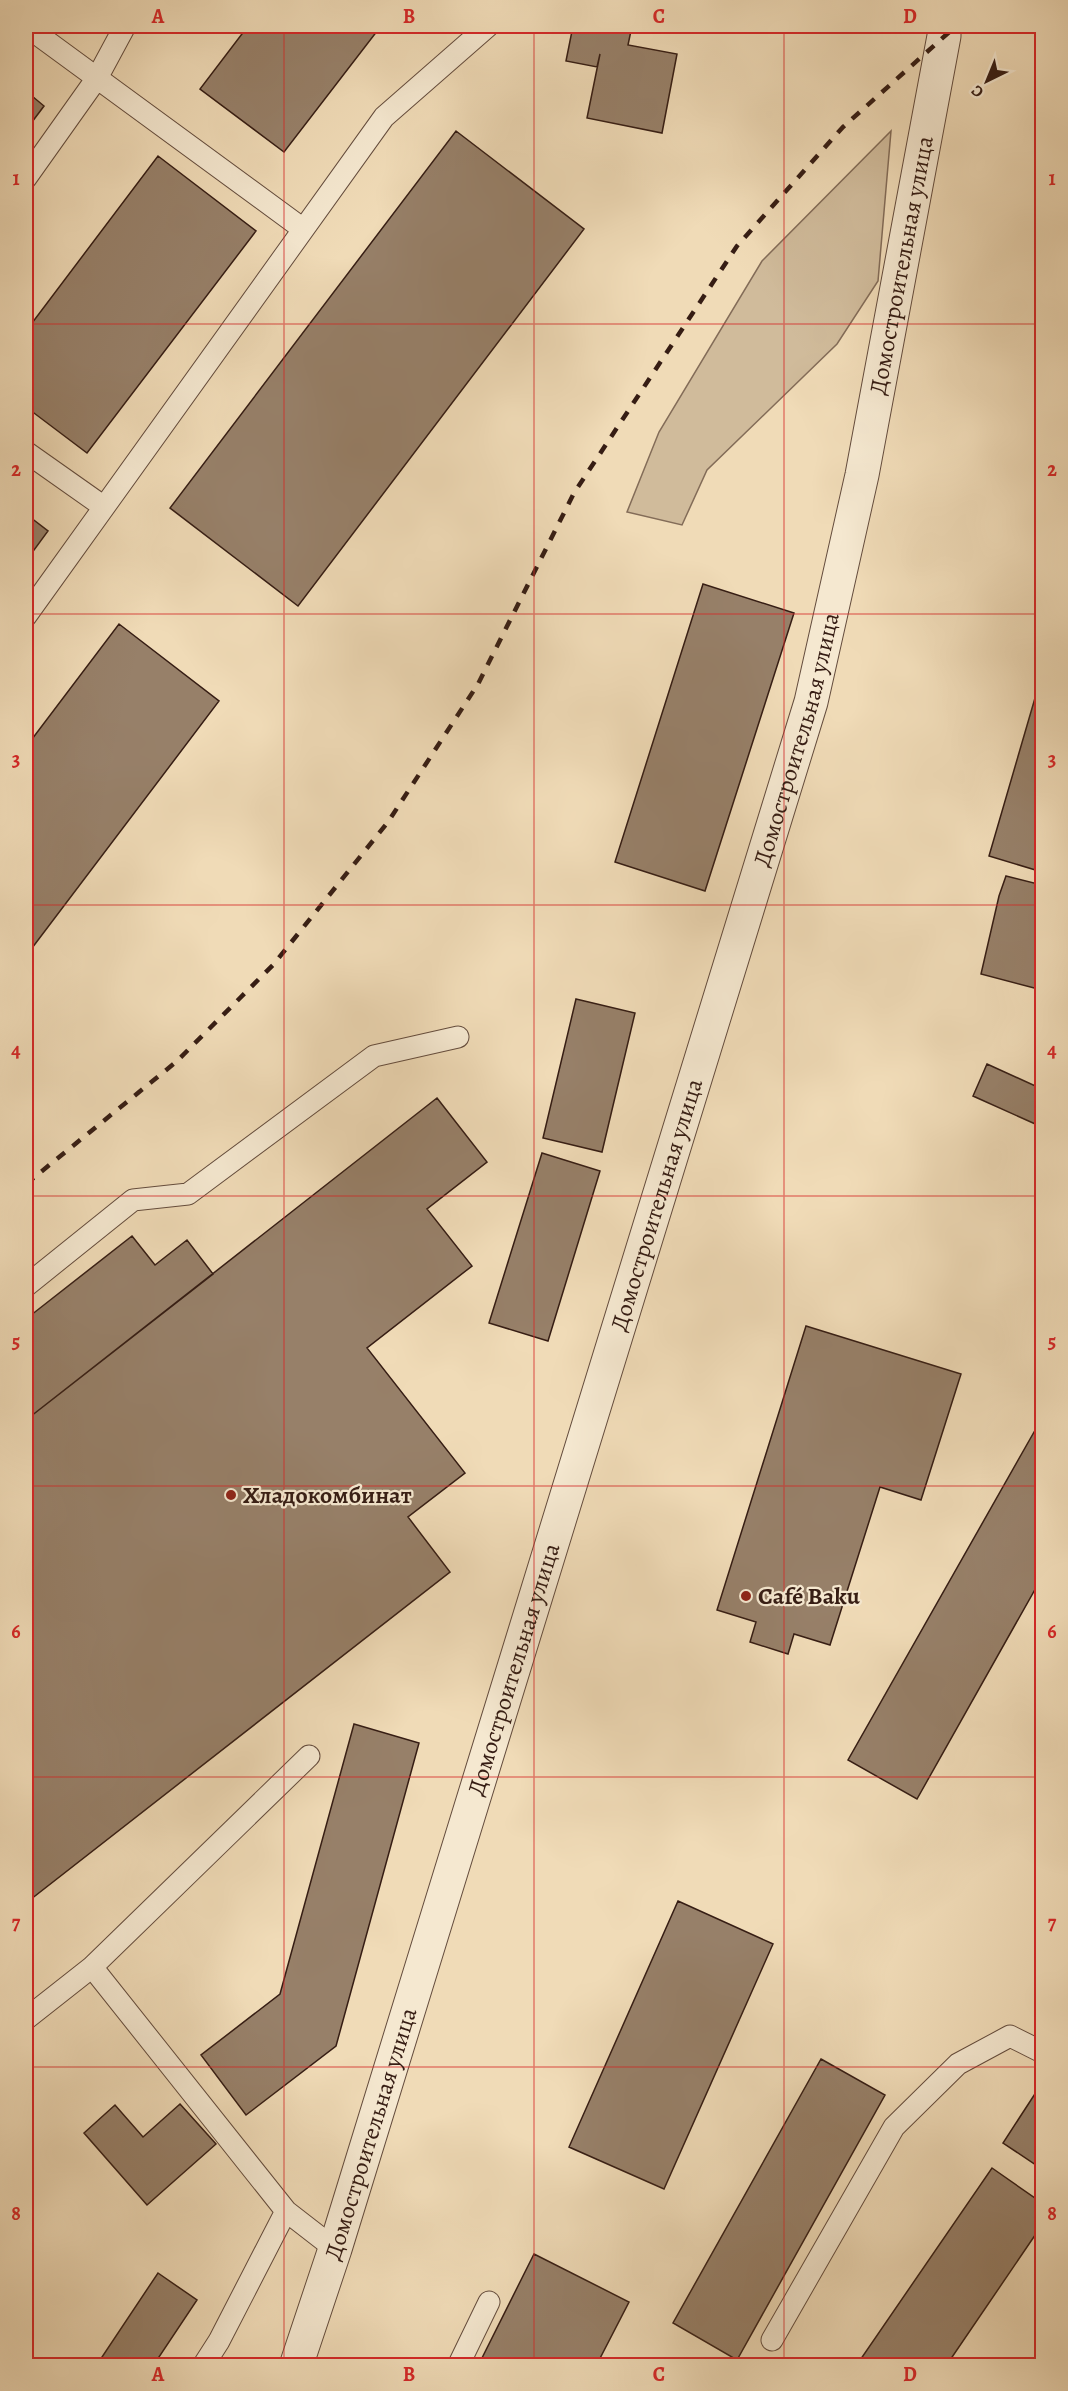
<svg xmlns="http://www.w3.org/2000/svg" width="1068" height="2391" font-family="Alegreya,serif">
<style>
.grass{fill:#d0bb9b;stroke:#836c58;stroke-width:1.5}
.building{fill:#978069;stroke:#361d14;stroke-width:1.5}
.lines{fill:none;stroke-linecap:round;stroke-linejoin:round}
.service-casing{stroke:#644c3d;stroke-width:23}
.tertiary-casing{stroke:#644c3d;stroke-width:35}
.service{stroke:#f5e8d0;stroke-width:21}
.tertiary{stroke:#f5e8d0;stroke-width:33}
.rail{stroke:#361d14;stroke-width:4.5;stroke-dasharray:10 10;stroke-linecap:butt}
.grid{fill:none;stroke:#d62828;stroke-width:1.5;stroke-opacity:0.55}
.poi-dot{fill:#8f2418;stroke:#f5e8d0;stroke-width:2}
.labels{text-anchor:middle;stroke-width:4.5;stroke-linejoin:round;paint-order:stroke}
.street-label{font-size:24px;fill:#361d14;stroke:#f5e8d0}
.poi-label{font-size:24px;font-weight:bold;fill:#361d14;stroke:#f5e8d0;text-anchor:start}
.neatline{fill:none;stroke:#d62828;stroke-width:2}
.grid-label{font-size:20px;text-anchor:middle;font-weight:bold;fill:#d62828}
</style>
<rect width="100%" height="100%" fill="#f0dbb7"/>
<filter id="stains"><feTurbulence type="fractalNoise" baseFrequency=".00333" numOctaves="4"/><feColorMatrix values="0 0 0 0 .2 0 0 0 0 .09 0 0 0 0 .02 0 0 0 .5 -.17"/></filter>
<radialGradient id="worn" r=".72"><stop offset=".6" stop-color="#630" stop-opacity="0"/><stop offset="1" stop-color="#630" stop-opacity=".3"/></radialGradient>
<!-- grass -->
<path class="grass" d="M891 131 878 281 837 344 707 470 682 525 627 512 659 432 762 261Z"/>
<!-- building -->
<path class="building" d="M248 26H381L284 152 200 89Z
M573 26H632L628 45 677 54 662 133 587 118 600 54 597 67 566 61Z
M26 91 44 106 26 130Z
M456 131 584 229 298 606 170 508Z
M158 156 256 231 87 453 26 407V331Z
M26 514 48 531 26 561Z
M703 584 794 613 705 891 615 862Z
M119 624 219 701 26 956V747Z
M1042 674V872L989 856Z
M1006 876 1042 885V990L981 974 999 896Z
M576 999 635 1013 602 1152 543 1138Z
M987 1064 1042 1089V1127L973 1096Z
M437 1098 487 1162 427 1209 472 1266 367 1348 465 1473 408 1517 450 1572 26 1903V1420Z
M542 1153 600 1171 548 1341 489 1323Z
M132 1236 155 1265 187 1240 213 1274 26 1420V1319Z
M806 1326 961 1374 921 1500 880 1487 830 1645 794 1634 788 1654 750 1642 756 1622 717 1610Z
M1042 1418V1577L917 1799 848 1760Z
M354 1724 419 1743 336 2046 246 2115 201 2055 280 1994Z
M678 1901 773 1944 664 2189 569 2147Z
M821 2059 885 2095 737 2360 673 2323Z
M1042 2083V2169L1003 2143Z
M180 2104 216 2144 147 2205 84 2133 115 2105 143 2137Z
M992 2168 1042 2203V2225L946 2366H856Z
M534 2254 629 2302 596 2366H478Z
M158 2273 197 2300 153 2366H96Z"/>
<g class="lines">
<defs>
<path id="service" d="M26 26 303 229
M26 178 97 78 125 26
M26 452 104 507
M26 616 384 117 488 26
M26 1286 133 1200 188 1194 374 1056 458 1037
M92 1967 286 2211 335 2249
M26 2019 92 1967 309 1756
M772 2340 894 2127 958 2064 1010 2036 1042 2052
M203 2366 219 2341 286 2211
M458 2366 489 2302"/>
<g id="tertiary">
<path id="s1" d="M296 2366 335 2249 811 702 862 475 944 36V26"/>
</g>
</defs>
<!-- service casing -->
<use href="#service" class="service-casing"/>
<!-- tertiary casing -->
<use href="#tertiary" class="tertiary-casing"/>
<!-- service -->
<use href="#service" class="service"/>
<!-- tertiary -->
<use href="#tertiary" class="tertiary"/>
<!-- rail -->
<path class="rail" d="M26 1184 176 1062 273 965 388 822 478 684 574 493 737 246 843 127 956 26"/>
</g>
<!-- grid -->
<path class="grid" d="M284 26V2366M534 26V2366M784 26V2366M26 324H1042M26 614H1042M26 905H1042M26 1196H1042M26 1486H1042M26 1777H1042M26 2067H1042"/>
<!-- markers -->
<g class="poi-dot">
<circle cx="231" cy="1495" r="6"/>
<circle cx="746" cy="1596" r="6"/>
</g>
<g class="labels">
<!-- street labels -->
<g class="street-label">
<text dy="8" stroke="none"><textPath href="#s1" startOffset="2188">Домостроительная улица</textPath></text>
<text dy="8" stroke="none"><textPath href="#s1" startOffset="1702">Домостроительная улица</textPath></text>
<text dy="8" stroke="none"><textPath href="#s1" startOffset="1216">Домостроительная улица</textPath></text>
<text dy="8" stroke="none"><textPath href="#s1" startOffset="730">Домостроительная улица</textPath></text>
<text dy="8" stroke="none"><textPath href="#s1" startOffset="244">Домостроительная улица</textPath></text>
</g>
<!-- poi labels -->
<g class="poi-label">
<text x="243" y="1503">Хладокомбинат</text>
<text x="758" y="1604">Café Baku</text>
</g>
</g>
<!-- margin -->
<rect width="1068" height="2391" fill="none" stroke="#f0dbb7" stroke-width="66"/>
<!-- north arrow -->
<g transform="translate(987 81) rotate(223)" stroke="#f5e8d0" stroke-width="4.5" paint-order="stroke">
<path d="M0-4.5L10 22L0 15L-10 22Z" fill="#361d14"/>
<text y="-9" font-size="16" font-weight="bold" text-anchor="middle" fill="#361d14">С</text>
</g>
<rect x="33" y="33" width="1002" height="2325" class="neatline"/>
<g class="grid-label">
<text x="158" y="23">A</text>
<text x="409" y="23">B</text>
<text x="659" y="23">C</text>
<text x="910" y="23">D</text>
<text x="16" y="185">1</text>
<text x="1052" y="185">1</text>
<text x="16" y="476">2</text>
<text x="1052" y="476">2</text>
<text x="16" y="766">3</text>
<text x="1052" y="766">3</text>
<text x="16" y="1057">4</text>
<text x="1052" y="1057">4</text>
<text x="16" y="1348">5</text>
<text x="1052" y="1348">5</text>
<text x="16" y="1638">6</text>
<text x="1052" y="1638">6</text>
<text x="16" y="1929">7</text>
<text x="1052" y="1929">7</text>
<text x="16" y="2220">8</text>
<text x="1052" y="2220">8</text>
<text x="158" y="2381">A</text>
<text x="409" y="2381">B</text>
<text x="659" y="2381">C</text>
<text x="910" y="2381">D</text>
</g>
<rect width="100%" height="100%" filter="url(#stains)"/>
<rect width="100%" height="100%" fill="url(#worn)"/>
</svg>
